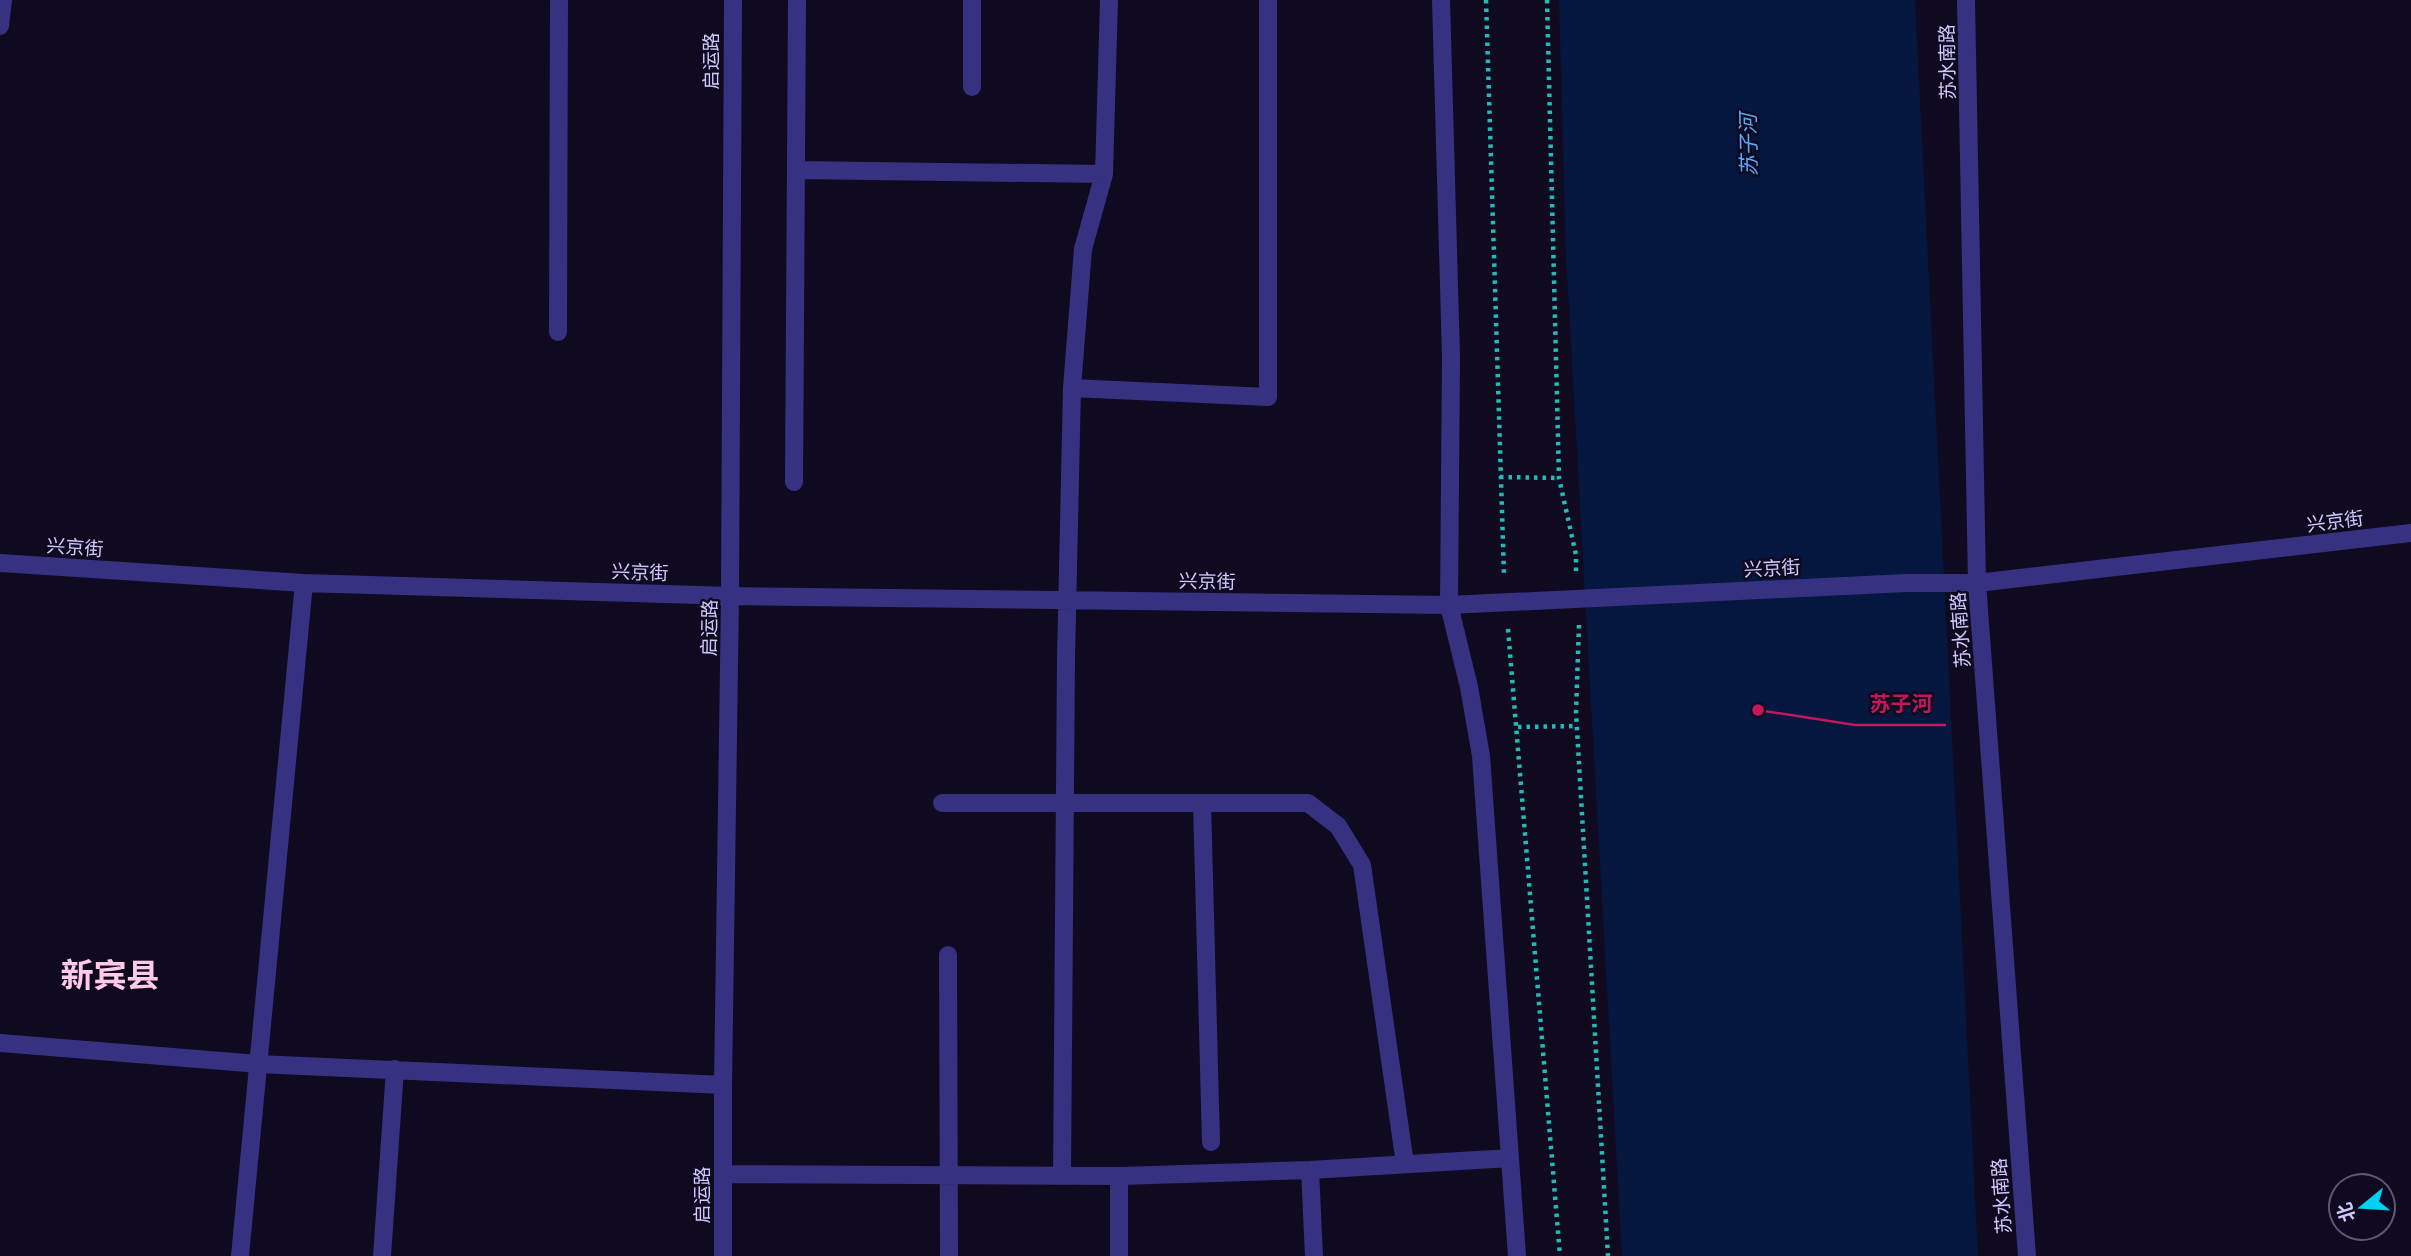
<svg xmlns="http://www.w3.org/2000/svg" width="2411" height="1256" font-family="Montserrat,'Noto Sans SC',sans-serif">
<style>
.water{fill:#05173e}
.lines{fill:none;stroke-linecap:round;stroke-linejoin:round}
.path{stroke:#23b9b6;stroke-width:4.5;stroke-dasharray:3.5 5;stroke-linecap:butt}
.minor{stroke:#373182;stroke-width:18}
.labels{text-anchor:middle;stroke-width:5;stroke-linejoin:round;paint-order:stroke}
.street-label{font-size:19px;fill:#d1c8ff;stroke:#0f0a1f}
.water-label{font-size:21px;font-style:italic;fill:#56aaff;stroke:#0f0a1f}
.town-label{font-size:33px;font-weight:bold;fill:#ffcaea;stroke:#0f0a1f}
.leader{fill:none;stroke:#c2185b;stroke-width:2.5}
.callout-dot{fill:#c2185b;stroke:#0f0a1f;stroke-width:2.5}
.callout-label{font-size:21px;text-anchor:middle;font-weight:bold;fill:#c2185b;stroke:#0f0a1f;stroke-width:5;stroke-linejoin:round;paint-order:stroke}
</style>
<rect width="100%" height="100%" fill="#0f0a1f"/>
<!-- water -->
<path class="water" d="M1559 0H1915L1978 1256H1622L1566 256Z"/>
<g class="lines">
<!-- path -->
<path class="path" d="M1486 0 1504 575
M1547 0 1559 478 1576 555V571
M1500 477 1559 478
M1579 625 1576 712 1608 1256
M1508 629 1560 1256
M1518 727 1577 726"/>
<!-- minor -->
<path class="minor" d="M1441 0 1451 357 1449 605 1469 687 1481 756 1517 1256
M1966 0 1977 583 2027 1256
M0 26 3 0
M972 87V0
M796 170 1104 174
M558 332 559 0
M1072 388 1268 397V0
M794 482 797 0
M0 563 304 583 730 596 1449 605 1906 583H1977L2411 533
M942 803H1308L1338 826 1362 865 1405 1164
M1202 803 1211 1142
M948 955 949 1256
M0 1043 258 1064 723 1085
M1310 1170 1314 1256
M723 1174 1119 1176 1310 1170 1510 1158
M1062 1176 1066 659 1072 388 1083 249 1104 174 1109 0
M1119 1176V1256
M240 1256 304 583
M382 1256 395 1069
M723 1256V1085L730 596 733 0"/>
</g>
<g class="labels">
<!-- street labels -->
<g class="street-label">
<text transform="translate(711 61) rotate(-90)" y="7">启运路</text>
<text transform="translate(1947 62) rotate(-91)" y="7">苏水南路</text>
<text transform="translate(2335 521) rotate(-7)" y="7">兴京街</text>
<text transform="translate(75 547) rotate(4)" y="7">兴京街</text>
<text transform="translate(1772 568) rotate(-3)" y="7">兴京街</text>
<text transform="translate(640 572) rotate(2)" y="7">兴京街</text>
<text transform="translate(1207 581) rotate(1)" y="7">兴京街</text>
<text transform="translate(709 628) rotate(-89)" y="7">启运路</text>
<text transform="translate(1960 630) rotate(-94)" y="7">苏水南路</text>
<text transform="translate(702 1195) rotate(-90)" y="7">启运路</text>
<text transform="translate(2001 1196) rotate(-94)" y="7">苏水南路</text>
</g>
<!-- water labels -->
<g class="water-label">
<text transform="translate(1749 145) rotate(-91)" y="7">苏子河</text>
</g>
<!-- town labels -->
<g class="town-label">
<text x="110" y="987">新宾县</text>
</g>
</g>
<!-- callouts -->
<path class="leader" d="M1758 710L1855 725H1946"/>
<circle class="callout-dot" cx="1758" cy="710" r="7"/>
<g class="callout-label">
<text x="1901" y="711">苏子河</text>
</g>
<!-- north arrow -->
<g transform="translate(2362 1207) rotate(252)"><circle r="33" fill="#0f0a1f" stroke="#5d5679" stroke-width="2"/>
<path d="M0-5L12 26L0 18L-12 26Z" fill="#00d1f3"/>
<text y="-10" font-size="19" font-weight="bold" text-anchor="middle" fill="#d1c8ff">北</text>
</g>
</svg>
